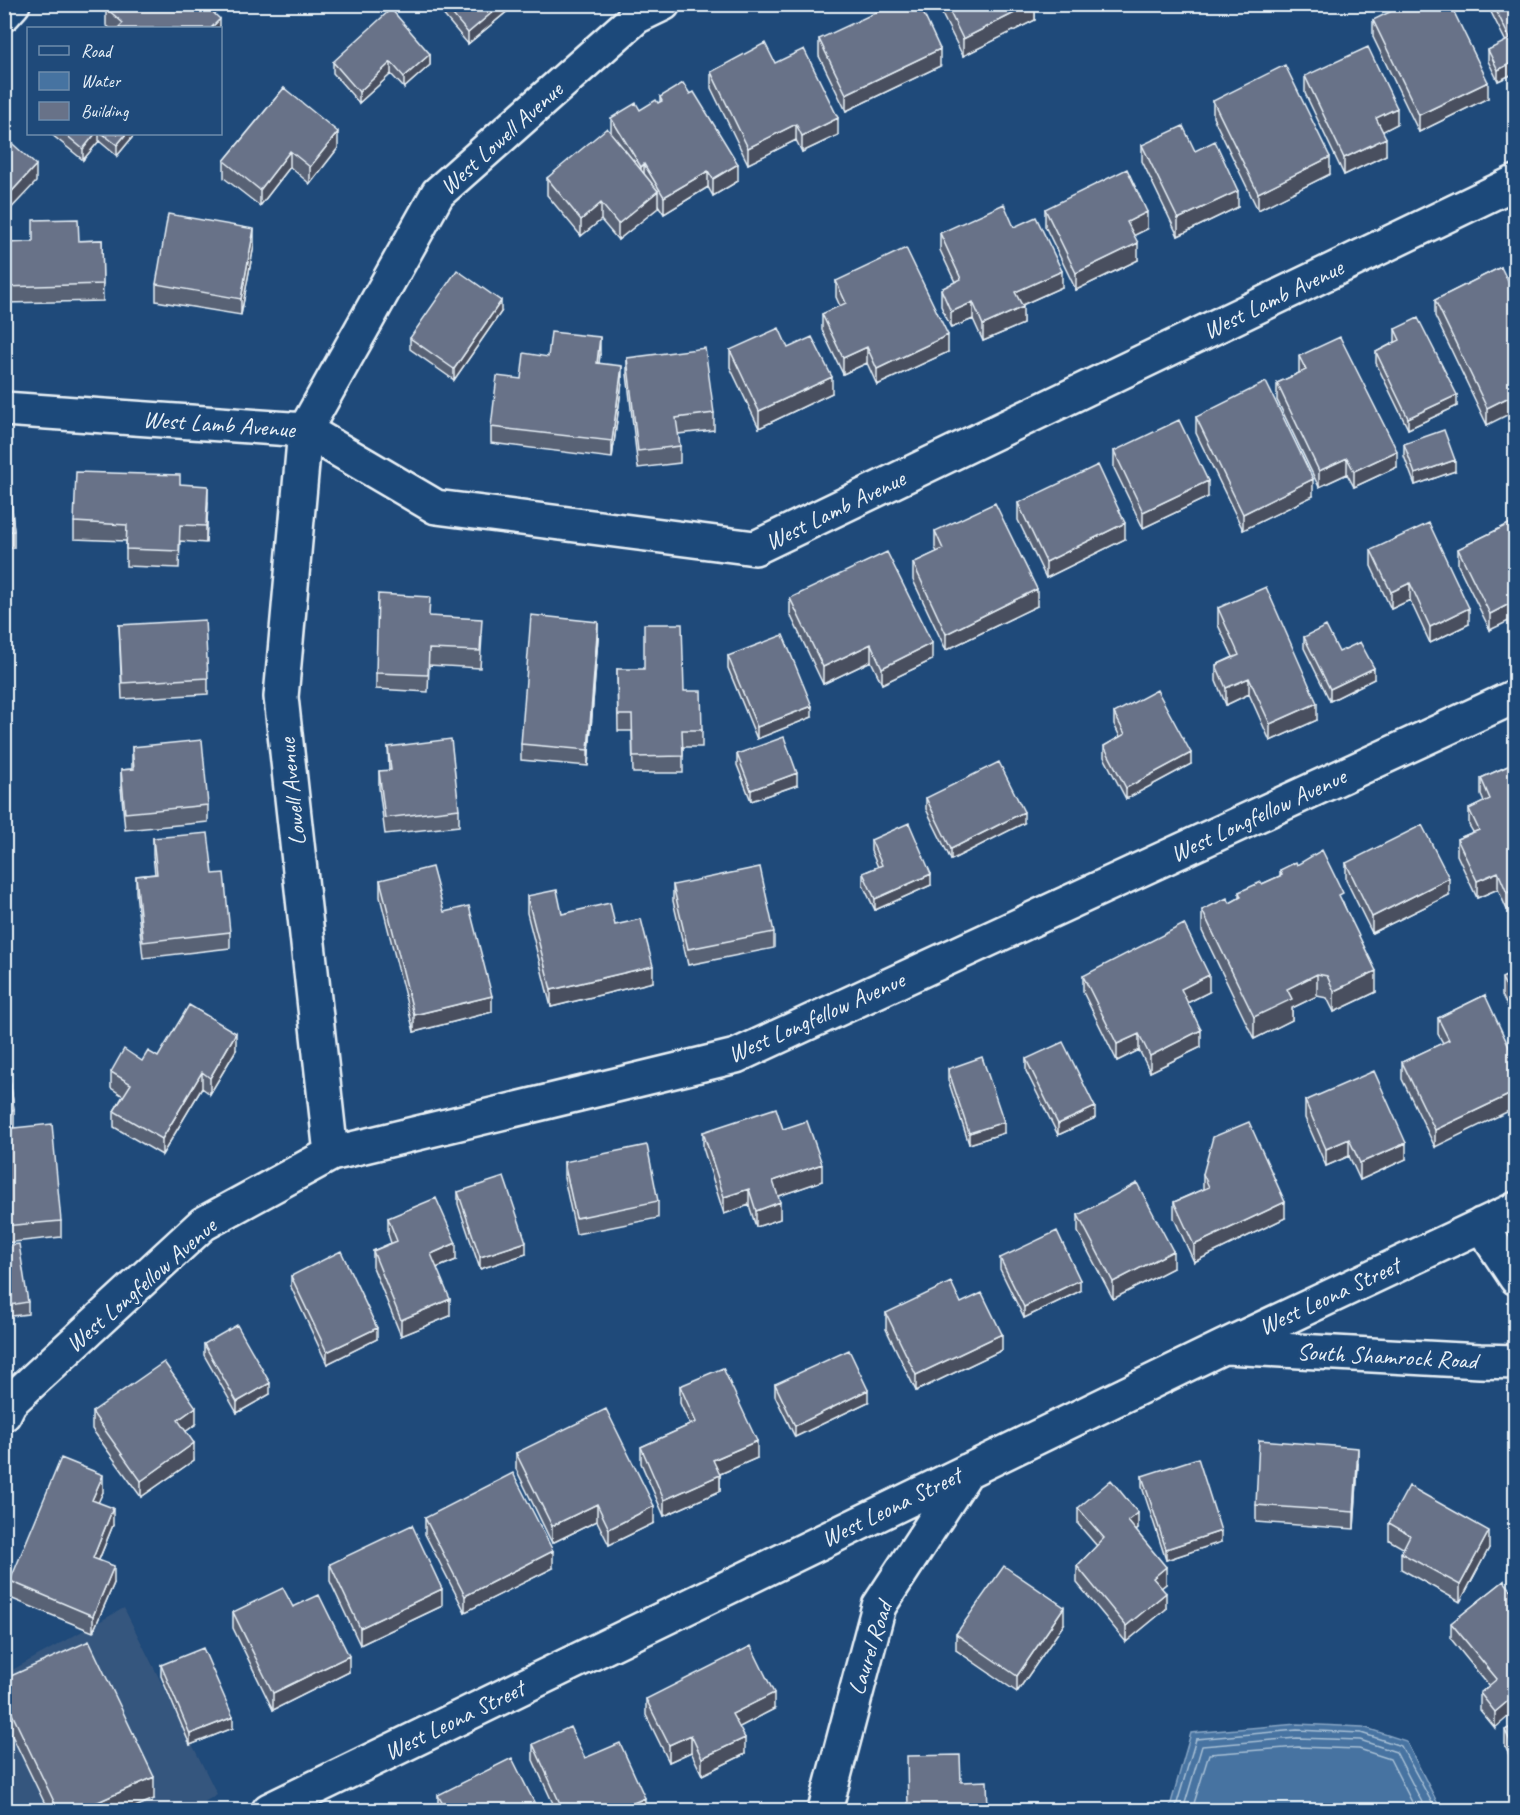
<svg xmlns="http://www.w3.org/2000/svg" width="1520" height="1815" font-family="Caveat,sans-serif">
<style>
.built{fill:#35567e}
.water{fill:#4673a1;stroke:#87a5c4;stroke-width:1.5}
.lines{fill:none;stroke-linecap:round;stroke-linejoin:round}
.shore{stroke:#a7bfd5;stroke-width:1.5}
.minor-casing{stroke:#e8f1f8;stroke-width:38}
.minor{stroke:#1f4a7a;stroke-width:33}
.wall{fill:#596275;stroke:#e8f1f8;stroke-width:1.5}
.shaded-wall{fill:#49505f;stroke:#e8f1f8;stroke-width:1.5}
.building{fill:#687288;stroke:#e8f1f8;stroke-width:1.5}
.labels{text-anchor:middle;stroke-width:6;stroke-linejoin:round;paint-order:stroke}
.street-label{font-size:24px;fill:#e8f1f8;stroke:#1f4a7a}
</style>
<rect width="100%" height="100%" fill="#1f4a7a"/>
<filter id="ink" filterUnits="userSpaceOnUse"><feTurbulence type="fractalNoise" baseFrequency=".0167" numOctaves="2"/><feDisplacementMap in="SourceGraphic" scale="12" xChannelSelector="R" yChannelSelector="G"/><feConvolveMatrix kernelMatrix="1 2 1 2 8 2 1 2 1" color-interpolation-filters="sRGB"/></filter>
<g filter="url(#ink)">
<!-- built -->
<path class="built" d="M124 1608 217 1794 192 1810H5V1674Z"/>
<!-- water -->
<path class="water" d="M1297 1724 1363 1727 1406 1741 1438 1804 1443 1810H1169L1191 1733Z"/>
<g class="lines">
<!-- shore -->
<path class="shore" d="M1175 1810 1196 1739 1297 1730 1361 1733 1401 1746 1436 1810
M1183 1810 1202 1746 1297 1738 1360 1740 1396 1752 1426 1810
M1192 1810 1209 1754 1298 1747 1359 1749 1390 1759 1416 1810"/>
<defs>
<path id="minor" d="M4 14 13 4
M4 409 305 430 436 507 755 548 1516 182
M331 1154 281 697 305 430 438 193 636 17 663 4
M1481 1225 1516 1278
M1227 1347 1480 1361 1516 1362
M4 1414 10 1402 203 1224 331 1154 736 1056 1516 696
M269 1810 1223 1347 1516 1209
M825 1810 879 1606 967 1471"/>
</defs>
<!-- minor casing -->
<use href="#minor" class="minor-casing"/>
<!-- minor -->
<use href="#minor" class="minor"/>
</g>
<!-- wall -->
<path class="wall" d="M436 4H516L468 44 436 6Z
M937 4H1035V20L963 56Z
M1490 4H1515V73L1498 81 1488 61V50L1506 42 1490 10Z
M106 8 220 28H110L106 25Z
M1373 20 1488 98 1419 132 1373 37Z
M819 39 940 66 846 111 819 56Z
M430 54V65L404 88 391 74 359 103 333 73V62Z
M775 63 838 135 802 152 796 140 748 164 711 88V72Z
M1305 76 1397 124 1382 131 1386 155 1344 175 1305 93Z
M284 88 338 148 310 184 290 167 260 206 224 178V161Z
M660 97 738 181 713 196 708 187 664 214 658 205V208L618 240 601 220 581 236 547 195V178L611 134V118L640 110 658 103 660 102Z
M1213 101 1330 174 1258 210 1213 117Z
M51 134H135L117 156 99 141 83 160Z
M1142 145 1195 151 1238 207 1178 236 1142 161Z
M1045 209 1147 229 1134 235 1138 260 1076 290 1045 226Z
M1014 227 1062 287 1022 305 1023 324 983 341 973 319 951 328 941 306V289L955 282 940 250V233Z
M102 240 103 301 4 303V243Z
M254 245 241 315 156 301V284Z
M1501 267 1487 425 1435 316V300Z
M836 281 948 352 877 385 867 363 843 374 822 330V314L840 306 836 297Z
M501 312 454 380 410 349V338Z
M1395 329 1457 406 1408 429 1376 363V352L1395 342Z
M788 348 832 393 759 428 730 367V350Z
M600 354 599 363 622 382 612 458 491 443V427L548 357Z
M1299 356 1397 467 1354 487 1347 474 1319 487 1277 400V383L1299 373Z
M627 358 714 413V430L678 434 680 446V463L638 468 627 374Z
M1196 417 1313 496 1243 530 1196 433Z
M1404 444 1455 471 1415 485 1404 456Z
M1114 451 1208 497 1143 528 1114 468Z
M4 459 14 531V548H4Z
M180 484 208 502 206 543 180 541 179 568 126 566V541L74 539V522Z
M1018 503 1125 539 1046 578 1018 520Z
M1515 521 1490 630 1458 565V549Z
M935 531 1037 606 946 650 913 580V563L937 552 935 548Z
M1371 550 1469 624 1430 643 1410 600 1391 609 1371 566Z
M790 598 932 660 882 684 871 661 823 684 790 614Z
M1218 608 1317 720 1270 741 1249 694 1226 705 1216 681V665L1233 657 1218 625Z
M429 616 482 635 480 668 429 665 428 692 376 689V673Z
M119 625 208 678V694L122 699Z
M1304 637 1339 652 1374 679 1330 701 1304 648Z
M598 638 588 766 521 760V744Z
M728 656 812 717 757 739 728 668Z
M617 669 684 691 702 730V747H683V773H633L632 731H618Z
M1114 713 1191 764 1126 799 1104 757V746L1120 737 1114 724Z
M132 747 208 805V822L125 830 121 787V770L132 769Z
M388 747 459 809V826L385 834 379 788V771H389Z
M737 754 797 785 751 801 737 765Z
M1515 763V906L1507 910 1498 889 1477 898 1457 855V839L1473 832 1469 825V809L1484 802 1481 795V778Z
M926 798 1024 823 951 860 926 809Z
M153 838 230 932V948L143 958 136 892V876L155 874 153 855Z
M871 840 931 885 875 910 863 885V873L878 867 871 851Z
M1346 863 1449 895 1372 933 1346 880Z
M1297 865 1343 902 1376 992 1334 1012 1327 998 1317 996 1292 1008V1020L1254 1039 1202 931V910L1230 903 1239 898V892L1262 884 1280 876V870Z
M380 880 444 912 492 1012 414 1032 380 897Z
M673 885 774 932V948L688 965 673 901Z
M527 896 562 914 615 925 653 982 551 1007 527 913Z
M1515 972V1022L1502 995V978Z
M1083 976 1209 992 1187 1003 1201 1047 1150 1072 1139 1050 1117 1061 1083 992Z
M1485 995 1435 1147 1402 1079V1062L1443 1043 1438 1034V1018Z
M4 1031 14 1110V1127L4 1128Z
M236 1050 210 1094 202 1088 162 1155 114 1127V1111L123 1096 111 1088V1072L142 1061 158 1057Z
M1026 1059 1095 1118 1058 1135 1026 1071Z
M948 1069 1004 1133 969 1144 948 1080Z
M1305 1101 1406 1159 1360 1180 1349 1156 1326 1166 1305 1118Z
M4 1129 61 1221V1237L4 1243Z
M783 1129 822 1181 778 1196 780 1219 756 1227 749 1205 724 1214 703 1148V1132Z
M564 1162 658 1201V1218L576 1234 564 1178Z
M1203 1174 1285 1218 1194 1262 1174 1218V1202L1203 1189Z
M458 1192 526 1254 480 1269 458 1204Z
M1078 1215 1173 1268 1113 1299 1078 1232Z
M388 1218 456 1260 437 1268 450 1316 401 1336 373 1267V1251L391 1243 388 1234Z
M4 1246 28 1302V1314L4 1317Z
M1000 1258 1080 1291 1024 1318 1000 1269Z
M291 1276 377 1339 327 1364 291 1287Z
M961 1303 1002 1350 916 1391 886 1329V1313Z
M204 1344 270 1394 237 1413 204 1355Z
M775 1384 868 1402 795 1437 775 1396Z
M680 1386 757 1458 720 1474V1491L664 1516 641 1463V1447L690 1425 680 1403Z
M92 1412 196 1424 186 1431 194 1460 141 1497 92 1429Z
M516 1453 654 1523 609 1545 597 1521 552 1543 516 1469Z
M1358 1464 1354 1529 1256 1522V1505Z
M1142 1476 1221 1542 1166 1560 1142 1487Z
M103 1492 98 1502 113 1525 99 1560 114 1583 93 1632 10 1598V1581Z
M1078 1508 1138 1529 1136 1531 1166 1584 1161 1588 1166 1609 1126 1642 1077 1583V1566L1097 1546 1078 1524Z
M425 1518 553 1568 465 1612 425 1534Z
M1389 1523 1489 1548 1460 1602 1401 1569V1553L1403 1548 1389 1540Z
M330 1564 442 1606 360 1645 330 1581Z
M1504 1581 1495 1728 1480 1710V1693L1489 1686 1451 1639V1623Z
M293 1607 349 1672 273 1710 233 1628V1612Z
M1064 1624 1017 1692 956 1650V1634Z
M161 1665 233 1728 190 1745 161 1676Z
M4 1679 154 1799 128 1810H48L4 1719Z
M646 1699 774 1709 739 1727 745 1754 702 1775 691 1752 669 1762 646 1715Z
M1515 1725V1768L1505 1746V1730Z
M533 1744 585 1758 645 1810H556L533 1760Z
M438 1795 537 1810H438Z"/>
<!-- shaded-wall -->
<path class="shaded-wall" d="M502 4H516L468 44V33Z
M1032 4H1035V20L963 56V39Z
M220 19V28H211Z
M940 49V66L846 111V94Z
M430 54V65L404 88V77Z
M1515 61V73L1498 81V70Z
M391 62V74L359 103V92Z
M1488 82V98L1419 132V115Z
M1397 108V124L1376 135V118Z
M838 118V135L802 152V136Z
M796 124V140L748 164V148Z
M338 132V148L310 184V167Z
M95 134H99V141L83 160V149Z
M126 134H135L117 156V145Z
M1386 138V155L1344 175V158Z
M290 151V167L260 206V190Z
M1330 157V174L1258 210V193Z
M644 164V181L641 183V167Z
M738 164V181L713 196V179Z
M36 165V182L4 216V200Z
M708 171V187L664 214V197Z
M658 191V208L618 240V224Z
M1238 191V207L1178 236V219Z
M601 203V220L581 236V220Z
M1147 212V229L1127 239V222Z
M254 229V245L241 315V299Z
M1138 243V260L1076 290V273Z
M1062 271V287L1015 308V292Z
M501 301V312L454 380V369Z
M973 302V319L951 328V312Z
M1023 307V324L983 341V325Z
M948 335V352L877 385V369Z
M600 337V354L597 379V363Z
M867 347V363L843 374V358Z
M622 366V382L612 458V441Z
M832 377V393L759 428V411Z
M1515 394V411L1487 425V408Z
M1457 395V406L1408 429V418Z
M1397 451V467L1354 487V471Z
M1347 458V474L1319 487V471Z
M1455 460V471L1415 485V474Z
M1313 479V496L1243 530V514Z
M1208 481V497L1143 528V512Z
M208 486V502L206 543V526Z
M1125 523V539L1046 578V562Z
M1410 583V600L1391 609V592Z
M1037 589V606L946 650V634Z
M1515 601V618L1490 630V614Z
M1469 608V624L1430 643V627Z
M598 622V638L588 766V750Z
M932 643V660L882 684V668Z
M871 644V661L823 684V667Z
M1374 668V679L1330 701V689Z
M1249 678V694L1226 705V688Z
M1317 703V720L1270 741V724Z
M812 706V717L757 739V727Z
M1191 753V764L1126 799V788Z
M797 773V785L751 801V790Z
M1024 812V823L951 860V849Z
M1498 872V889L1477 898V881Z
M931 874V885L875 910V899Z
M1449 878V895L1372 933V917Z
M1515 889V906L1507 910V893Z
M653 966V982L551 1007V990Z
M1376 971V992L1334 1012V991Z
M1317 974V996L1292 1008V1020L1254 1039V1017L1287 989Z
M1209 975V992L1181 1006V989Z
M492 996V1012L414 1032V1015Z
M1201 1030V1047L1150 1072V1056Z
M236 1033V1050L210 1094V1078Z
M1139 1034V1050L1117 1061V1044Z
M202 1072V1088L162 1155V1139Z
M1515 1092V1108L1435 1147V1130Z
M1095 1107V1118L1058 1135V1124Z
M1004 1122V1133L969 1144V1133Z
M1349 1139V1156L1326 1166V1149Z
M1406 1143V1159L1360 1180V1163Z
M822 1164V1181L773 1198V1181Z
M749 1189V1205L724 1214V1197Z
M780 1202V1219L756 1227V1211Z
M1285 1202V1218L1194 1262V1245Z
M526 1242V1254L480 1269V1257Z
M456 1243V1260L431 1270V1254Z
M1173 1251V1268L1113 1299V1282Z
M1080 1280V1291L1024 1318V1307Z
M450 1299V1316L401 1336V1320Z
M377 1328V1339L327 1364V1352Z
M1002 1334V1350L916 1391V1375Z
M270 1383V1394L237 1413V1402Z
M868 1390V1402L795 1437V1426Z
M196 1407V1424L178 1437V1420Z
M757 1441V1458L713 1477V1460Z
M194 1443V1460L141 1497V1481Z
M1358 1448V1464L1354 1529V1512Z
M103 1475V1492L92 1516V1500Z
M720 1475V1491L664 1516V1500Z
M597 1504V1521L552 1543V1526Z
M654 1506V1523L609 1545V1529Z
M113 1508V1525L93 1574V1558Z
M1138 1513V1529L1128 1537V1521Z
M1221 1531V1542L1166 1560V1549Z
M1489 1531V1548L1460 1602V1585Z
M553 1551V1568L465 1612V1596Z
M114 1566V1583L93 1632V1616Z
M1166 1567V1584L1153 1594V1578Z
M442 1589V1606L360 1645V1628Z
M1166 1593V1609L1126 1642V1626Z
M1064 1607V1624L1017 1692V1676Z
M349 1656V1672L273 1710V1693Z
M774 1693V1709L732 1731V1714Z
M1515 1695V1711L1495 1728V1712Z
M233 1717V1728L190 1745V1734Z
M691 1735V1752L669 1762V1745Z
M745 1738V1754L702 1775V1758Z
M154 1777V1799L128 1810H80Z
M645 1798V1810H617Z"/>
<!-- building -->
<path class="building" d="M109 4H204L220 19 211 28H118L123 23 106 8Z
M444 4H502L468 33Z
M894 4H919L940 49 846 94 819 39Z
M946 4H1032L963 39Z
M1406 4H1450L1488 82 1419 115 1373 20Z
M1493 4H1515V61L1498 70 1488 50 1510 39Z
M391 9 430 54 404 77 391 62 359 92 333 62Z
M765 43 775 63 804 49 838 118 802 136 796 124 748 148 711 72Z
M1368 47 1397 108 1376 118 1386 138 1344 158 1305 76Z
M1285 65 1330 157 1258 193 1213 101Z
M683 83 690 94 694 92 738 164 713 179 708 171 664 197 644 164 641 167 611 118 636 103 640 110 656 100 658 103 662 101 660 97Z
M284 88 338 132 310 167 290 151 260 190 224 161Z
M1183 126 1195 151 1215 141 1238 191 1178 219 1142 145Z
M607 128 658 191 618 224 601 203 581 220 547 178Z
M65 134H95L83 149Z
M103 134H126L117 145Z
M4 136 36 165 4 200Z
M1127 169 1147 212 1127 222 1138 243 1076 273 1045 209Z
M1004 204 1014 227 1036 217 1062 271 1015 292 1023 307 983 325 973 302 951 312 941 289 961 279 940 233Z
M168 214 254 229 241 299 156 284Z
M78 219 79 241 102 240 103 284 4 287V243L33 242V220Z
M906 248 948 335 877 369 867 347 843 358 822 314 846 303 836 281Z
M1501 267 1515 296V367H1514L1515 370V394L1487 408 1435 300Z
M457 270 501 301 454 369 410 338Z
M1418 318 1457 395 1408 418 1376 352 1400 340 1395 329Z
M779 328 788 348 812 337 832 377 759 411 730 350Z
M551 332 600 337 597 363 622 366 612 441 491 427 497 376 521 379 524 353 548 357Z
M1340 337 1397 451 1354 471 1347 458 1319 471 1277 383 1306 370 1299 356Z
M705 348 714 413 676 418 680 446 638 451 627 358Z
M1266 382 1313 479 1243 514 1196 417Z
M1179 420 1208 481 1143 512 1114 451Z
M1444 430 1455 460 1415 474 1404 444Z
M4 459H8L14 531 4 532Z
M1098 465 1125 523 1046 562 1018 503Z
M76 472 180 475V484L208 486 206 526 180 525 179 551 126 549 127 525 74 522Z
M995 503 1037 589 946 634 913 563 943 549 935 531Z
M1515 521V601L1490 614 1458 549Z
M1429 523 1469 608 1430 627 1410 583 1391 592 1371 550Z
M887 552 932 643 882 668 871 644 823 667 790 598Z
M1266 587 1317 703 1270 724 1249 678 1226 688 1216 665 1239 655 1218 608Z
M378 594 430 597 429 616 482 619 480 651 429 649 428 675 376 673Z
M531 615 598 622 588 750 521 744Z
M205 620 208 678 122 683 119 625Z
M644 624H682L684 691H701L702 730H682L683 756 633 757 632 715H618L617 669H644Z
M1326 626 1339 652 1360 642 1374 668 1330 689 1304 637Z
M783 635 812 706 757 727 728 656Z
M1157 690 1191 753 1126 788 1104 746 1125 734 1114 713Z
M784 737 797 773 751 790 737 754Z
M451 739 459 809 385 818 379 771 391 770 388 747Z
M202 740 208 805 125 813 121 770 134 769 132 747Z
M999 762 1024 812 951 849 926 798Z
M1515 763V889L1507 893 1498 872 1477 881 1457 839 1479 830 1469 809 1490 799 1481 778Z
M909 823 931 874 875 899 863 873 882 865 871 840Z
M1422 825 1449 878 1372 917 1346 863Z
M208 833 213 874 224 873 230 932 143 942 136 876 157 874 153 838Z
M1322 850 1343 893 1339 895 1376 971 1334 991 1327 976 1317 974 1287 989 1292 999 1254 1017 1202 910 1227 898 1230 903 1241 897 1239 892 1261 882 1262 884 1282 875 1280 870 1296 862 1297 865Z
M432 867 444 912 469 906 492 996 414 1015 380 880Z
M760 867 774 932 688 949 673 885Z
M557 890 562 914 610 903 615 925 641 919 653 966 551 990 527 896Z
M1184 924 1209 975 1181 989 1201 1030 1150 1056 1139 1034 1117 1044 1083 976Z
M1515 972V1006L1502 978Z
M1485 995 1515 1060V1092L1435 1130 1402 1062 1449 1040 1438 1018Z
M189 1005 236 1033 210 1078 202 1072 162 1139 114 1111 131 1084 111 1072 124 1049 142 1061 148 1051 158 1057Z
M4 1031 14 1110 4 1111Z
M1063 1042 1095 1107 1058 1124 1026 1059Z
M982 1057 1004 1122 969 1133 948 1069Z
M1374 1071 1406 1143 1360 1163 1349 1139 1326 1149 1305 1101Z
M776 1108 783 1129 807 1121 822 1164 773 1181 780 1202 756 1211 749 1189 724 1197 703 1132Z
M1249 1122 1285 1202 1194 1245 1174 1202 1209 1187 1203 1174 1213 1137Z
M52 1124 61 1221 4 1226V1129Z
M647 1145 658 1201 576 1218 564 1162Z
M504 1177 526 1242 480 1257 458 1192Z
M1137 1183 1173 1251 1113 1282 1078 1215Z
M436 1198 456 1243 431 1254 450 1299 401 1320 373 1251 397 1241 388 1218Z
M1057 1231 1080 1280 1024 1307 1000 1258Z
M19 1244 28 1302 4 1306V1246Z
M341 1251 377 1328 327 1352 291 1276Z
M951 1282 961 1303 982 1293 1002 1334 916 1375 886 1313Z
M237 1325 270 1383 237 1402 204 1344Z
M849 1350 868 1390 795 1426 775 1384Z
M164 1362 196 1407 178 1420 194 1443 141 1481 92 1412Z
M723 1368 757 1441 713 1460 720 1475 664 1500 641 1447 696 1422 680 1386Z
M606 1409 654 1506 609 1529 597 1504 552 1526 516 1453Z
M1259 1440 1358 1448 1354 1512 1256 1505Z
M61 1458 103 1475 92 1500 113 1508 93 1558 114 1566 93 1616 10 1581Z
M1198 1458 1221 1531 1166 1549 1142 1476Z
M513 1473 553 1551 465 1596 425 1518Z
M1111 1480 1138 1513 1128 1521 1166 1567 1153 1578 1166 1593 1126 1626 1077 1566 1104 1538 1078 1508Z
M1409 1486 1489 1531 1460 1585 1401 1553 1410 1535 1389 1523Z
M412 1525 442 1589 360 1628 330 1564Z
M1004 1566 1064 1607 1017 1676 956 1634Z
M1504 1581 1515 1595V1695L1495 1712 1480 1693 1497 1679 1451 1623Z
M283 1588 293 1607 319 1595 349 1656 273 1693 233 1612Z
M89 1641 154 1777 80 1810H58L4 1697V1679Z
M751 1646 774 1693 732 1714 745 1738 702 1758 691 1735 669 1745 646 1699Z
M203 1648 233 1717 190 1734 161 1665Z
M1515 1725V1752L1505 1730Z
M570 1727 585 1758 620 1743 645 1798 617 1810H563L533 1744Z
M960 1755 961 1782 987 1781 988 1810H908L907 1756Z
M512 1758 537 1808 532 1810H446L438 1795Z"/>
</g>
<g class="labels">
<!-- street labels -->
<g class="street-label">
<text transform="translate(501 138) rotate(-42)" y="8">West Lowell Avenue</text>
<text transform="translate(1273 299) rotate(-26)" y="8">West Lamb Avenue</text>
<text transform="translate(219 424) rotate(4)" y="8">West Lamb Avenue</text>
<text transform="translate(835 510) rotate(-26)" y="8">West Lamb Avenue</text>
<text transform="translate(292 792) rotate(-96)" y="8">Lowell Avenue</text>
<text transform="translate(1258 815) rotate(-25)" y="8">West Longfellow Avenue</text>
<text transform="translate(816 1017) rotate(-24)" y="8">West Longfellow Avenue</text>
<text transform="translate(141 1285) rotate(-41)" y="8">West Longfellow Avenue</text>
<text transform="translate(1329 1296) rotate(-25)" y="8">West Leona Street</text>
<text transform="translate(1387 1356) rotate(3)" y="8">South Shamrock Road</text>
<text transform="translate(891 1507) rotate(-26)" y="8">West Leona Street</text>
<text transform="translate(870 1648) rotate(-72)" y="8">Laurel Road</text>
<text transform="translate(454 1720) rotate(-26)" y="8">West Leona Street</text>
</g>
</g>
<!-- margin -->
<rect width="1520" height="1815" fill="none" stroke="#1f4a7a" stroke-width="24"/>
<rect x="12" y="12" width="1496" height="1791" fill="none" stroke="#e8f1f8" stroke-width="2" filter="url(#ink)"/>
<!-- legend -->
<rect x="27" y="27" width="195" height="108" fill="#1f4a7a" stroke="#6f8dac" stroke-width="1.5"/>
<rect x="39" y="46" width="30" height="9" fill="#1f4a7a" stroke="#6f8dac" stroke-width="1.5"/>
<text x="81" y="57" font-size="18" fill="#e8f1f8">Road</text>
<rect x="39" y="72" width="30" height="18" fill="#4673a1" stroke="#6f8dac" stroke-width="1.5"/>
<text x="81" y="87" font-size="18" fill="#e8f1f8">Water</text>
<rect x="39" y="102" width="30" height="18" fill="#687288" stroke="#6f8dac" stroke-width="1.5"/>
<text x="81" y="117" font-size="18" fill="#e8f1f8">Building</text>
</svg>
